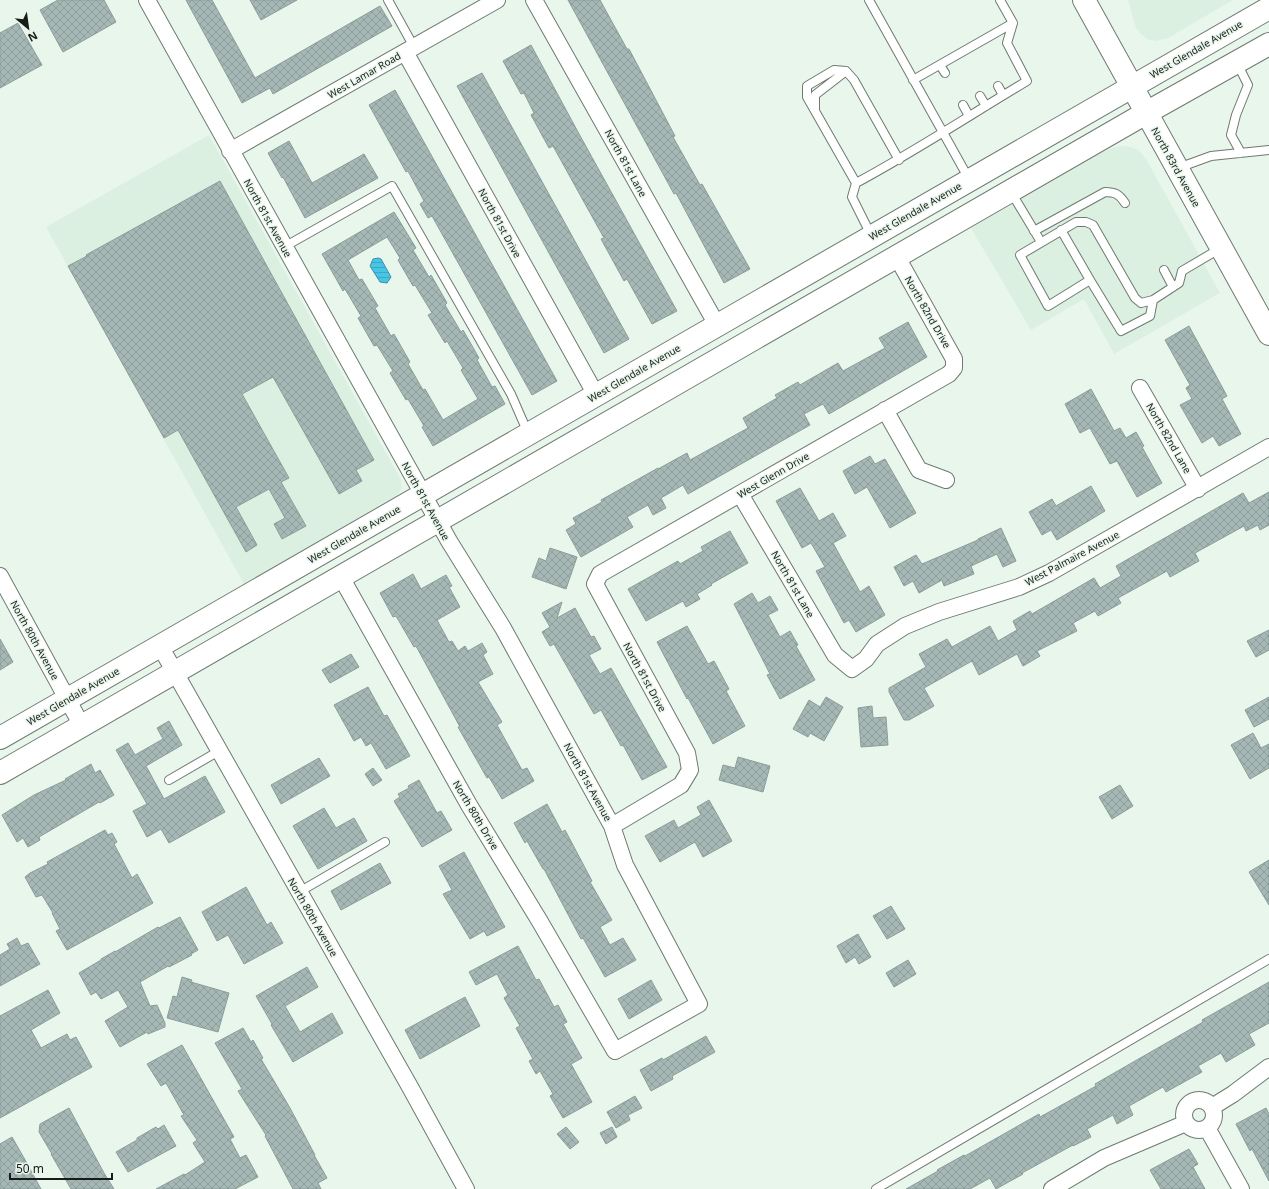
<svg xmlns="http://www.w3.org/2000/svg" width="1269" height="1189" font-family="'Noto Sans',sans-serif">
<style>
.built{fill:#dbf0e0}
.water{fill:url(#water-rules);stroke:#3a92a8}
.building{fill:url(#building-cross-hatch);stroke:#8b9d9a;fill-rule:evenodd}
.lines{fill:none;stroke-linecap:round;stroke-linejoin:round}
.service-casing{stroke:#6e7a71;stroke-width:10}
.minor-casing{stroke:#6e7a71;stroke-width:18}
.secondary-casing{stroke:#6e7a71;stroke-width:24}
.service{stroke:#fff;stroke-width:8}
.minor{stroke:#fff;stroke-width:16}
.secondary{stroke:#fff;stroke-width:22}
.labels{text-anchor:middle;stroke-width:3;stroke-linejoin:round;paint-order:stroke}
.street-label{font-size:10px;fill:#181c19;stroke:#e9f6ec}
</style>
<defs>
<pattern id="water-rules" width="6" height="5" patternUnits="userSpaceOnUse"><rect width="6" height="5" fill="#48c5e5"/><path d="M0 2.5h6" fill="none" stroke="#3ea9c4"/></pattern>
<pattern id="building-cross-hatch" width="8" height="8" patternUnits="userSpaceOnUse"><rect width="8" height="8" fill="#a6b8b5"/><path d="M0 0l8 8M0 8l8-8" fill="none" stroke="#8e9e9b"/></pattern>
</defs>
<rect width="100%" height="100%" fill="#e9f6ec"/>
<!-- built -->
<path class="built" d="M1128 0H1233L1168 38 1156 41 1147 39 1139 32 1136 28Z
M209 135 400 478 401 484 402 488 399 493 396 496 244 584 46 227Z
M1121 146 1131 147 1139 150 1146 159 1220 293 1114 354 1084 299 1031 330 971 228 1099 154 1112 148Z"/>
<!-- water -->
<path class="water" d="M378 258 381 259 391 277 387 283 380 282 370 266 373 259Z"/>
<!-- building -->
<path class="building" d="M58 0H104L116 22 63 52 40 10Z
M186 0H212L255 78 380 6 392 26 273 94 270 88 242 103Z
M250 0H297L261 20Z
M568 0H600L627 49H629L675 136 673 137 700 185 702 184 750 269 724 283 676 193 674 194Z
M18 23 42 65 0 88V33Z
M531 45 578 132 677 311 652 324 627 279 624 281 601 239 604 238 579 193 553 146 549 148 531 115 534 113 524 93 521 94 503 61Z
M482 73 629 339 604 353 457 86Z
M395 90 557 381 532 395 432 216 428 218 420 204 424 201 408 171 406 172 369 105Z
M289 141 312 183 364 154 378 178 305 218 283 177 282 178 268 153Z
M220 181 374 460 356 470 362 481 339 494 273 377 242 394 289 478 281 482 306 526 282 539 274 524 285 518 269 489 236 507 257 545 246 552 178 430 164 438 68 266 87 256 86 255Z
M394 212 416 248 413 250 429 277 431 275 447 303 445 305 461 332 463 330 479 358 477 360 492 387 495 386 505 404 433 446 422 427 424 426 408 399 406 400 390 373 393 371 377 345 374 346 358 318 361 316 345 289 343 291 322 254ZM387 237 400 258 398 260 413 286 415 285 432 313 428 315 445 343 447 341 463 368 461 370 478 399 443 420 425 389 423 390 408 364 410 362 394 334 391 336 375 308 378 306 362 279 359 280 348 260Z
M908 322 927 357 829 414 823 404 804 414 810 425 688 494 683 485 661 498 666 508 653 515 648 505 627 517 633 527 581 557 566 530 576 524 573 518 602 502 601 500 658 468V469L687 453 690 460 748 428 743 418 777 398 775 395 798 382 800 385 838 363 843 371 885 348 879 338Z
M1189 326 1227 396 1222 399 1241 434 1219 446 1213 436 1202 443 1180 405 1192 399 1186 388 1190 385 1165 340Z
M1091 389 1114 431 1120 428 1126 438 1136 432 1144 446 1142 447 1162 483 1137 497 1117 461 1110 464 1090 428 1080 433 1065 404Z
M870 456 875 464 885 459 916 513 890 528 867 487 855 494 843 471Z
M1091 486 1105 511 1057 540 1051 530 1042 535 1029 512 1052 499 1056 506Z
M800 488 819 521 833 513 846 536 833 543 860 592 869 586 885 615 856 632 849 620 844 623 816 571 825 567 811 543 802 548 776 501Z
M1269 492V525L1260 530 1258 525 1246 531 1244 526 1195 553 1199 561 1170 577 1167 571 1118 598 1121 603 1098 616 1095 611 1073 623 1077 631 1037 651 1040 656 1023 666 1017 654 979 675 972 661 924 688 934 706 909 720H904L889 692V688L926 667 919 654 947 639 952 647 990 626 998 641 1017 630 1013 621 1030 611 1032 614 1094 578 1100 588 1121 576 1116 566 1243 493 1249 503Z
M1001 528 1016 561 1003 567 997 554 971 566 974 574 944 586 942 580 919 593 913 581 904 586 894 567 916 555 922 564 978 540V539Z
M730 531 748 563 711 584 712 585 697 594 700 599 686 607 683 601 646 621 628 589 678 561 680 564 703 551 701 547Z
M550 548 577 557 566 589 532 577 539 558 546 561Z
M413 574 421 589 446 575 452 586 449 587 460 607 437 620 449 642 452 641 458 651 465 646 468 651 482 643 487 652 483 655 493 674 478 682 502 722 497 725 522 770 527 768 534 781 502 799 489 777 487 778 458 727H460L416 646 414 647 396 616 393 617 380 593Z
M752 593 758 603 770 596 778 610 768 615 780 637 790 631 798 645 796 646 815 680 780 699 767 675 770 674 734 604Z
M562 602 557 618 575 608 591 637 594 636 601 649 589 655 600 674 611 668 667 767 642 780 623 745 621 746 601 710 594 714 554 644 550 646 542 632 550 627 542 613Z
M687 626 708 664 714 661 729 689 726 691 745 726 713 744 688 698 687 699 657 642Z
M1269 630V650L1256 657 1247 641Z
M0 639 13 662 0 670Z
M351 654 359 667 330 683 322 670Z
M368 687 384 716 387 715 410 756 386 769 371 743 366 746 361 737 354 741 334 705Z
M826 697 843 707 824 741 810 733 808 737 793 729 809 700 820 707Z
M1269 697V719L1254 727 1245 710Z
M872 706 873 718 886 717 888 745 861 747 858 708Z
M169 721 182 745 146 766 164 799 205 776 225 812 169 843 161 829 147 837 133 811 147 804 116 750 128 743 135 755 163 739 157 728Z
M1253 733 1261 748 1269 744V768L1250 779 1231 745Z
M738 757 770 766 763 792 719 780 723 765 735 768Z
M319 758 330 776 281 804 271 785Z
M91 764 95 773 100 770 114 795 100 803 99 802 39 837 40 840 28 847 23 838 17 842 2 815 34 795 66 780 65 779Z
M373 768 382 780 373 786 365 774Z
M419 780 437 813 441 811 452 830 422 847 394 801 400 797 398 794 409 788 408 786Z
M1120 785 1133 806 1112 819 1099 797Z
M709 800 732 841 703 857 695 842 660 862 645 836 674 820 678 828 701 815 697 807Z
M547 804 562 832 565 830 592 881 590 882 612 920 600 927 610 945 623 938 636 960 605 977 583 938 581 939 544 869H543L527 841 525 843 514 823Z
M324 808 336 828 354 818 367 841 318 869 293 826Z
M105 830 108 835 112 833 117 842 114 844 132 878 137 874 153 903 67 950 56 931 60 929 52 913H53L42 895 36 897 25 877 30 873 48 864 47 862Z
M464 852 505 927 487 936 484 931 470 939 443 894 452 890 439 866Z
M1269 860V905L1249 872Z
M380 863 391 883 341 910 331 891Z
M246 887 267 925 271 922 283 943 244 964 228 935 217 941 202 912Z
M891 906 905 929 887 939 873 916Z
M180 917 198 950 191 954 192 955 169 967 168 966 140 982 150 1006 157 1005 165 1023V1027L148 1034 147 1032 120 1047 105 1021 128 1007 118 990 101 999 96 992 91 995 79 973 101 960V959L115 951V952L158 927 159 928Z
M858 934 871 957 859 964 855 957 846 963 837 946Z
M17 938 21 946 28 943 40 964 0 986V955L10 949 7 944Z
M518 946 536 980 539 979 554 1007 558 1005 567 1022 563 1024 582 1058 571 1064 592 1102 563 1118 550 1096 553 1094 540 1071 536 1074 529 1061 533 1059 516 1028 520 1026 504 998 508 995 497 974 476 985 469 972Z
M908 960 916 974 894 987 886 973Z
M307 967 318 987 285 1006 300 1032 332 1013 343 1033 293 1062 271 1025 272 1024 256 996Z
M182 977 192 980 191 982 229 993 218 1032 167 1018 173 996 177 997Z
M651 980 662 1000 629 1019 618 999Z
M1269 982V1023L1249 1034 1255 1045 1226 1062 1221 1053 1198 1066 1202 1072 1166 1092 1163 1087 1129 1106 1133 1115 1117 1124 1113 1115 1087 1129 1091 1137 1073 1146V1145L1022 1173 1023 1174 996 1189 990 1178 970 1189H906L938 1171 937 1170 964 1155 965 1156 1039 1114 1040 1117 1096 1086 1095 1084 1203 1022 1202 1020Z
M48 990 60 1013 31 1030 41 1048 67 1034 70 1040 76 1037 92 1067 0 1118V1016Z
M465 997 480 1026 420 1059 405 1030Z
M243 1028 251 1042 253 1040 263 1058 261 1059 290 1108 315 1155H314L327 1178 318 1183 321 1189H293L265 1136 266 1135 238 1091 242 1089 215 1043Z
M706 1036 715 1052 672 1076 673 1079 651 1091 640 1070 662 1058 663 1060Z
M182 1045 234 1137 230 1139 240 1158 246 1155 258 1177 235 1189H156L184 1174 185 1175 205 1162 193 1143 197 1140 181 1116 184 1115 166 1083 161 1086 147 1064Z
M635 1096 642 1108 628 1115 630 1120 616 1128 607 1112Z
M69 1108 104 1173 114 1189H71L51 1154H52L39 1132 40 1124Z
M1266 1108 1269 1114V1181L1252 1149 1250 1151 1236 1124Z
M164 1125 176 1146 128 1172 116 1152 137 1140V1138L156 1127 158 1129Z
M566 1127 579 1142 570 1149 557 1134Z
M612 1127 617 1137 606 1144 600 1133Z
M12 1137 24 1158 41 1189H0V1144Z
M1189 1149 1198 1164 1193 1167 1205 1189H1161L1150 1170Z"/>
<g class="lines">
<defs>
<path id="service" d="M388 0 414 47
M869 0 969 179
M1237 63 1248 85 1236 115 1231 135 1241 153
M940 65 945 73
M913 80 1013 23 1000 0
M998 86 1003 95
M980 96 986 106
M963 105 969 116
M815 109V95L846 71
M1178 168 1211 156 1269 150
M856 183 807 97V86L834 70 846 71 854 80 899 160
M1011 192 1041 242
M1061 230 1090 280
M1034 231 1105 192C1115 192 1119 194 1125 203
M871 235 852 197 856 183C914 152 970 115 1027 81L1007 43 1013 23
M284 247 392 186 511 394 528 433
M1164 270 1173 287
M1153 300 1150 316 1121 331 1090 280 1048 306 1020 255 1076 222H1086L1093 225 1135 298 1141 303 1153 300 1179 283 1182 271 1221 248
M169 780 219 751
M299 892 385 842
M876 1189 1269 959"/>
<path id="minor" d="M147 0 449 541 503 628 612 826 625 865 699 1004 615 1051 539 920 469 805 341 577
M534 0 717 325
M405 52 596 395
M230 151 497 0
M1140 388 1198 489
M885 410 919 470 946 480
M740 494 835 655 852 669 866 659 877 644 905 626 939 612 1019 587 1049 573 1269 447
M0 576 82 726
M160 646 410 1087 466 1189
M612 826 681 785 690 770 687 753 595 584 600 574 949 374 954 368V359L897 257
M1184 1115a15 15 0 1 1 30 0a15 15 0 1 1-30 0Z
M1212 1107 1233 1094 1269 1067
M1207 1128 1241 1189
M1052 1189 1104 1158 1186 1123"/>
<path id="secondary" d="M1084 0 1269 334
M0 738 1269 8
M0 773 1146 113 1269 44"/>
</defs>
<!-- service casing -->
<use href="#service" class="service-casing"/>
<!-- minor casing -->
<use href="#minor" class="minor-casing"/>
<!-- secondary casing -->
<use href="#secondary" class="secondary-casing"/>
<!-- service -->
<use href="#service" class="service"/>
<!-- minor -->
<use href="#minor" class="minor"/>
<!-- secondary -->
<use href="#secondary" class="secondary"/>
</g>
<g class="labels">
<!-- street labels -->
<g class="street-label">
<text transform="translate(1196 49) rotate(-30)" y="4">West Glendale Avenue</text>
<text transform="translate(364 75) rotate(-30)" y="4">West Lamar Road</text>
<text transform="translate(626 163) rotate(61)" y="4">North 81st Lane</text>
<text transform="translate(1176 167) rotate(61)" y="4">North 83rd Avenue</text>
<text transform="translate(915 211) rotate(-30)" y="4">West Glendale Avenue</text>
<text transform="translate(268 218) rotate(61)" y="4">North 81st Avenue</text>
<text transform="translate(500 223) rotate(61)" y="4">North 81st Drive</text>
<text transform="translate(928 312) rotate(60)" y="4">North 82nd Drive</text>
<text transform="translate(634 373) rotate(-30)" y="4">West Glendale Avenue</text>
<text transform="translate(1169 438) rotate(60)" y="4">North 82nd Lane</text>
<text transform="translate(773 475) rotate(-30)" y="4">West Glenn Drive</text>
<text transform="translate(426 501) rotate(61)" y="4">North 81st Avenue</text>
<text transform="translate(354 534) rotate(-30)" y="4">West Glendale Avenue</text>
<text transform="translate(1072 558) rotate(-28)" y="4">West Palmaire Avenue</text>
<text transform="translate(793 584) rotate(60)" y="4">North 81st Lane</text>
<text transform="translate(35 640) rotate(61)" y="4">North 80th Avenue</text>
<text transform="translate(645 677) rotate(61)" y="4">North 81st Drive</text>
<text transform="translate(73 696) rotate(-30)" y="4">West Glendale Avenue</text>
<text transform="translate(588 782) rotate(61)" y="4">North 81st Avenue</text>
<text transform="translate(476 815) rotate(59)" y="4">North 80th Drive</text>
<text transform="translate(313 917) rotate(60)" y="4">North 80th Avenue</text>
</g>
</g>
<!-- north arrow -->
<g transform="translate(28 28) rotate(151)" stroke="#e9f6ec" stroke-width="3" paint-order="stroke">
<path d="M0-3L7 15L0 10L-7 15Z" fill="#181c19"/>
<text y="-6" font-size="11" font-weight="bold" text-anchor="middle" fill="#181c19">N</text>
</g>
<!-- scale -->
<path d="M10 1173v6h102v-6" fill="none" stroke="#181c19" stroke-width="2"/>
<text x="16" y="1173" font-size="12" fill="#181c19" stroke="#e9f6ec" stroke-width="3" paint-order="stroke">50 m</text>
</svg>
